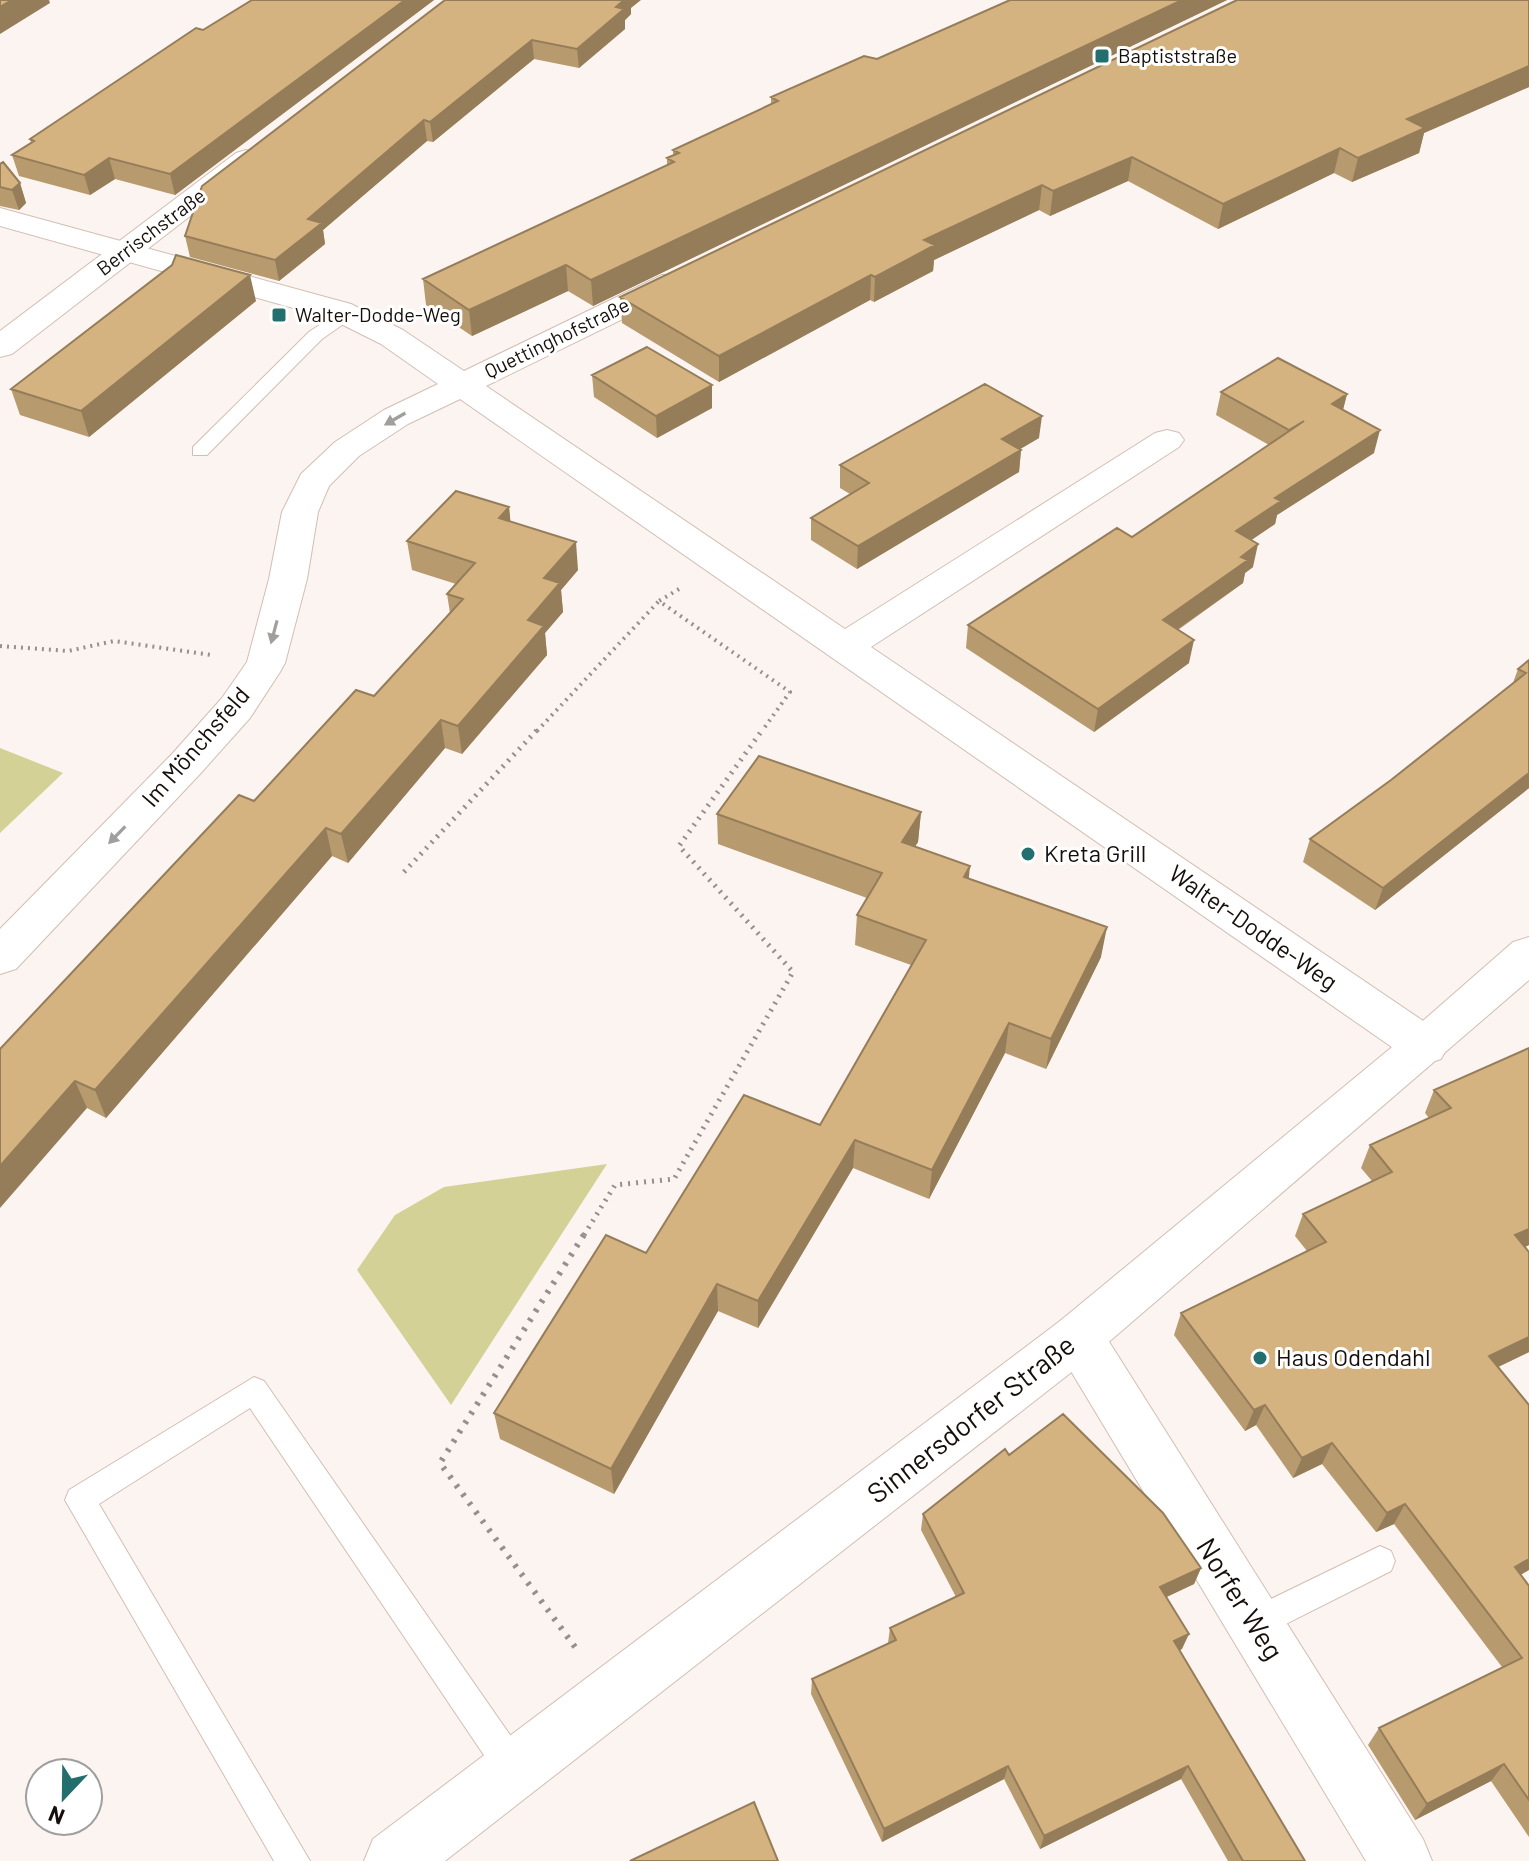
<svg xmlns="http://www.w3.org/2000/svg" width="1529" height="1861" font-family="Barlow,sans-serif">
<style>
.green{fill:#d3d196}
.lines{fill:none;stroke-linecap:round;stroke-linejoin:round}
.lane-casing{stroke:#d2beb4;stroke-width:2}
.street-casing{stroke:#d2beb4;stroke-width:2}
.secondary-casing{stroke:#d2beb4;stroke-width:2}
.path-far2{stroke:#978f8c;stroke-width:4;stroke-dasharray:2 5;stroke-linecap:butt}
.path-far1{stroke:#978f8c;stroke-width:5;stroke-dasharray:2 6;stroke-linecap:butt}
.path{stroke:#978f8c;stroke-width:6;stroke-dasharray:3 8;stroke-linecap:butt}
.lane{fill:#fff;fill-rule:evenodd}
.street{fill:#fff;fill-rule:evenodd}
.secondary{fill:#fff;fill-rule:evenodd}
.wall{fill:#b79a6e}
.shaded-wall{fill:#957d5a}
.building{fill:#d5b380;stroke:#957d5a;stroke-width:2}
.oneway{fill:#a19f9d}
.poi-dot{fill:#236f6d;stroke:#fff;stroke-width:3}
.labels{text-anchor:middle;stroke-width:6;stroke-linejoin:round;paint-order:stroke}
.far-poi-label{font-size:20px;fill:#150e0b;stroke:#fff;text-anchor:start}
.far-street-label{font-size:20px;fill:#150e0b;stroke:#fff}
.street-label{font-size:24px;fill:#150e0b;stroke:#fff}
.poi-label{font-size:24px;fill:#150e0b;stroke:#fff;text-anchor:start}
.near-street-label{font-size:28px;fill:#150e0b;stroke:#fff}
</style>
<rect width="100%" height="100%" fill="#fcf4f0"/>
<!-- green -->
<path class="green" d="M0 748 63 773 0 833Z
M607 1164 451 1405 357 1270 395 1215 444 1187Z"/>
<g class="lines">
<defs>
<path id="lane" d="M346 309 352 310V318L322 339 207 455H193V447L310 331Z
M254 1377 264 1381 526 1758 530 1770 526 1782 514 1786 502 1782 250 1408 99 1504 310 1861H274L65 1500 69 1490Z
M1380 1546 1391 1551 1395 1561 1391 1571 1266 1634 1255 1638 1244 1634 1239 1623 1244 1612Z"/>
<path id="street" d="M0 208 351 304 403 330 464 371 662 275H684L689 282 684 289 486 386 845 629 1155 433 1167 430 1179 433 1184 440 1179 447 871 647 1441 1033 1448 1046 1441 1059 1425 1064 1409 1059 460 399 408 424 359 456 329 486 318 512 307 579 285 663 280 672 250 718 200 774 16 969 0 974V929L172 754 222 698 247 662 269 579 282 512 301 474 335 442 384 410 438 384 381 344 329 318 0 226Z
M1078 1314 1096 1321 1423 1839 1432 1861H1366L1060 1353 1052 1337 1060 1321Z"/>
<path id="secondary" d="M246 150 256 153 260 159 256 165 12 354 0 357V331L236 153Z
M1529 937V980L1096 1353 445 1861H364L373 1839 1060 1321 1409 1033 1513 942Z"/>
</defs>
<!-- lane casing -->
<use href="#lane" class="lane-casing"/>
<!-- street casing -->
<use href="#street" class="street-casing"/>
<!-- secondary casing -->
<use href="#secondary" class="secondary-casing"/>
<!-- path-far2 -->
<path class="path-far2" d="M679 589 659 601 790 692 762 731
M0 646 68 651 114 641 212 655
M537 731 659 601"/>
<!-- path-far1 -->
<path class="path-far1" d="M404 872 538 729
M584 1235 615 1185 674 1179 793 972 679 846 763 729"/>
<!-- path -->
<path class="path" d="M575 1647 440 1463 585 1233"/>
<!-- lane -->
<use href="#lane" class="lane"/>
<!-- street -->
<use href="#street" class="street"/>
<!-- secondary -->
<use href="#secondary" class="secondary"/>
</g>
<!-- wall -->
<path class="wall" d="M252 0H434L175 195 115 179 90 195 19 176 12 155 31 143 30 139Z
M445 0 631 8V14L625 20V29L579 68 534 59 433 142 427 141 323 230 325 244 279 281 190 257 185 236Z
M1010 0H1227L593 306 568 291 472 336 426 305 423 279 667 165V158L673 156V150L771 104V97L877 59Z
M1529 0V87L1424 133 1419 153 1352 182 1334 173 1218 229 1128 181 1050 216 1039 210 934 260 933 271 874 302 870 300 719 382 622 323 620 297Z
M0 164 20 183 26 203 19 210 0 206Z
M256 301 89 437 20 415 11 389Z
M592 375 712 385V408L657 438 594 397Z
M1221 392 1347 394 1343 410 1374 453 1277 515 1275 524 1251 540 1253 567 1245 573 1243 583 1178 630 1189 663 1094 732 966 648 968 625 1132 537 1269 445 1216 415Z
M1039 438 1020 449 1021 450 1019 472 857 569 811 540V518L850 494 840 488V465Z
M509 507 510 521 578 570 561 590 563 612 545 633 547 655 462 754 445 748 348 863 332 856 106 1118 87 1108 1 1049 254 801 374 696 450 613 447 594 456 584 412 570 407 541Z
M1529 660V788L1375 910 1303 862 1310 839 1391 780 1513 683 1518 669Z
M921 812 918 842 915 846 1101 957 1046 1069 1005 1053 929 1199 853 1168 758 1328 718 1311 614 1494 500 1439 494 1413 646 1253 820 1125 911 965 855 945 857 915 867 898 718 844 717 814Z
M1529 1048V1245L1525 1247 1529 1252V1352L1498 1367 1521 1575 1529 1586V1837L1491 1781 1415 1820 1368 1745 1379 1728 1502 1667 1394 1524 1376 1532 1322 1464 1293 1478 1256 1425 1245 1431 1174 1335 1181 1313 1307 1251 1295 1236 1303 1214 1372 1181 1361 1168 1370 1145 1429 1118 1425 1113 1434 1090Z
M1009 1455 1201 1568 1194 1584 1166 1597 1182 1649 1179 1650 1305 1861H1228L1181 1779 1040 1849 1004 1779 882 1842 811 1694 812 1679 888 1643 890 1628 956 1597 921 1530 923 1514Z"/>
<!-- shaded-wall -->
<path class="shaded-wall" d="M12 0H49L50 3 0 34V7Z
M405 0H434L175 195 170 174Z
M624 0H641L631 8V14L625 20V29L579 68 577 49Z
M1182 0H1227L593 306 591 280Z
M532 40 534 59 433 142 430 122Z
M1529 66V87L1424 133 1419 153 1352 182 1358 158 1407 119Z
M424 120 427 141 323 230 325 244 279 281 275 260 308 219Z
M1340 148 1334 173 1218 229 1223 204Z
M1132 157 1128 181 1050 216 1053 191Z
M109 158 115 179 90 195 84 175Z
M20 183 26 203 19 210 12 190Z
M1042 185 1039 210 934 260 933 271 874 302 875 277 924 240Z
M566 265 568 291 472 336 469 310Z
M250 275 256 301 89 437 81 411Z
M871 275 870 300 719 382V356Z
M712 385V408L657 438 656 416Z
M1347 394 1341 417 1332 404Z
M1042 416 1039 438 1000 461 1002 439Z
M1380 430 1374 453 1277 515 1275 524 1231 554 1236 531 1275 498Z
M1021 450 1019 472 857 569 858 546Z
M509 507 512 536 499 518Z
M576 542 578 570 561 590 563 612 545 633 547 655 462 754 458 726 528 620 544 578Z
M1258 544 1253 567 1245 573 1243 583 1158 643 1163 620 1241 557Z
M1194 640 1189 663 1094 732 1098 709Z
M441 720 445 748 348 863 341 834Z
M1529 773V788L1375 910 1383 888Z
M921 812 918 842 899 872 902 842Z
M326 828 332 856 106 1118 95 1090Z
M970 866 967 896 964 877Z
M1107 927 1101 957 1046 1069 1051 1039Z
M1009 1023 1005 1053 929 1199 932 1170Z
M75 1081 87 1108 0 1208V1166Z
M855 1140 853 1168 758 1328V1301Z
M1529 1229V1245L1503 1257 1515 1235Z
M717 1284 718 1311 614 1494 611 1469Z
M1529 1337V1352L1477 1377 1489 1356Z
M1265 1405 1256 1425 1245 1431 1254 1410Z
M1332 1443 1322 1464 1293 1478 1302 1458Z
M1405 1504 1394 1524 1376 1532 1387 1513Z
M1529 1559V1570L1502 1586 1515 1567Z
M1201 1568 1194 1584 1154 1603 1160 1587Z
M1189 1634 1182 1649 1167 1656 1174 1641Z
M1504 1764 1491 1781 1415 1820 1427 1804Z
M1008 1766 1004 1779 882 1842 884 1829Z
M1188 1766 1181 1779 1040 1849 1044 1836Z"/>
<!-- building -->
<path class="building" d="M0 0H12L0 7Z
M252 0H405L170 174 109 158 84 175 12 155 34 141 30 139 196 28 203 30Z
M445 0H624L616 7 624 9 577 49 532 40 430 122 424 120 308 219 322 223 275 260 185 236 202 186Z
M1010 0H1182L591 280 566 265 469 310 423 279 674 162 667 158 679 153 673 150 778 101 771 97 864 56 877 59Z
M1237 0H1529V66L1407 119 1425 128 1358 158 1340 148 1223 204 1132 157 1053 191 1042 185 924 240 935 245 875 277 871 275 719 356 620 297Z
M3 162 20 183 12 190 0 187V164Z
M176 255 250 275 81 411 11 389 172 265Z
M647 347 712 385 656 416 592 375Z
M1278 358 1347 394 1332 404 1380 430 1275 498 1281 501 1236 531 1258 544 1241 557 1248 560 1163 620 1194 640 1098 709 968 625 1117 528 1132 537 1304 421 1289 430 1221 392Z
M985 384 1042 416 1002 439 1021 450 858 546 811 518 869 483 840 465Z
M456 491 509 507 499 518 576 542 544 578 560 583 528 620 544 626 458 726 441 720 341 834 326 828 95 1090 75 1081 0 1166V1049L239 795 254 801 356 690 374 696 463 599 447 594 475 563 407 541Z
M1529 660V773L1383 888 1310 839 1391 780 1526 673 1518 669Z
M759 756 921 812 902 842 970 866 964 877 1107 927 1051 1039 1009 1023 932 1170 855 1140 758 1301 717 1284 611 1469 494 1413 606 1235 646 1253 744 1095 820 1125 926 940 857 915 882 873 717 814Z
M1529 1048V1229L1515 1235 1529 1252V1337L1489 1356 1529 1405V1559L1515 1567 1529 1586V1800L1504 1764 1427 1804 1379 1728 1522 1658 1405 1504 1387 1513 1332 1443 1302 1458 1265 1405 1254 1410 1181 1313 1326 1242 1303 1214 1392 1172 1370 1145 1451 1108 1434 1090Z
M1063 1414 1163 1513 1201 1568 1160 1587 1189 1634 1174 1641 1305 1861H1243L1188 1766 1044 1836 1008 1766 884 1829 812 1679 896 1640 890 1628 964 1593 923 1514 1005 1449 1009 1455Z
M754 1802 778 1861H630Z"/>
<!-- one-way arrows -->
<defs><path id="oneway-solid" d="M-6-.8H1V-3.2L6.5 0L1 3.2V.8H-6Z" transform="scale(2)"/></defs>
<g class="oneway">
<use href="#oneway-solid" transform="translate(395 419) rotate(150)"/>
<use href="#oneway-solid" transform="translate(274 632) rotate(105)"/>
<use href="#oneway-solid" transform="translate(117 835) rotate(134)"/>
</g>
<!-- markers -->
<g class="poi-dot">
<rect x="1094" y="48" width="16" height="16" rx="4"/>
<rect x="271" y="307" width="16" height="16" rx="4"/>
<circle cx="1028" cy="854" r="8"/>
<circle cx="1260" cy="1358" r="8"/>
</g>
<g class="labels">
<!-- far-poi labels -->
<g class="far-poi-label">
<text x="1118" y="63">Baptiststraße</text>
<text x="295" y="322">Walter-Dodde-Weg</text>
</g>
<!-- far-street labels -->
<g class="far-street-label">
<text transform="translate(151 232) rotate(-37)" y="7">Berrischstraße</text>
<text transform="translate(557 338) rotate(-26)" y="7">Quettinghofstraße</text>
</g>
<!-- street labels -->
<g class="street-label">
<text transform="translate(196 747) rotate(-49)" y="8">Im Mönchsfeld</text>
<text transform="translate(1253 928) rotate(35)" y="8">Walter-Dodde-Weg</text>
</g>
<!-- poi labels -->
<g class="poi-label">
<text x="1044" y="862">Kreta Grill</text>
<text x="1276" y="1366">Haus Odendahl</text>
</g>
<!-- near-street labels -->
<g class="near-street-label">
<text transform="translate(971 1419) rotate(-38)" y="10">Sinnersdorfer Straße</text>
<text transform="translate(1240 1599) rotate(58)" y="10">Norfer Weg</text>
</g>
</g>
<!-- north arrow -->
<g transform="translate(64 1797) rotate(202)"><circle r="38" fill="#ffffff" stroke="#a19f9d" stroke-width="2"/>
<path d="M0-6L14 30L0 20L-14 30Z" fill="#236f6d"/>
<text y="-12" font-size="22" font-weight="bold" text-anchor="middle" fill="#150e0b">N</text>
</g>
</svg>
